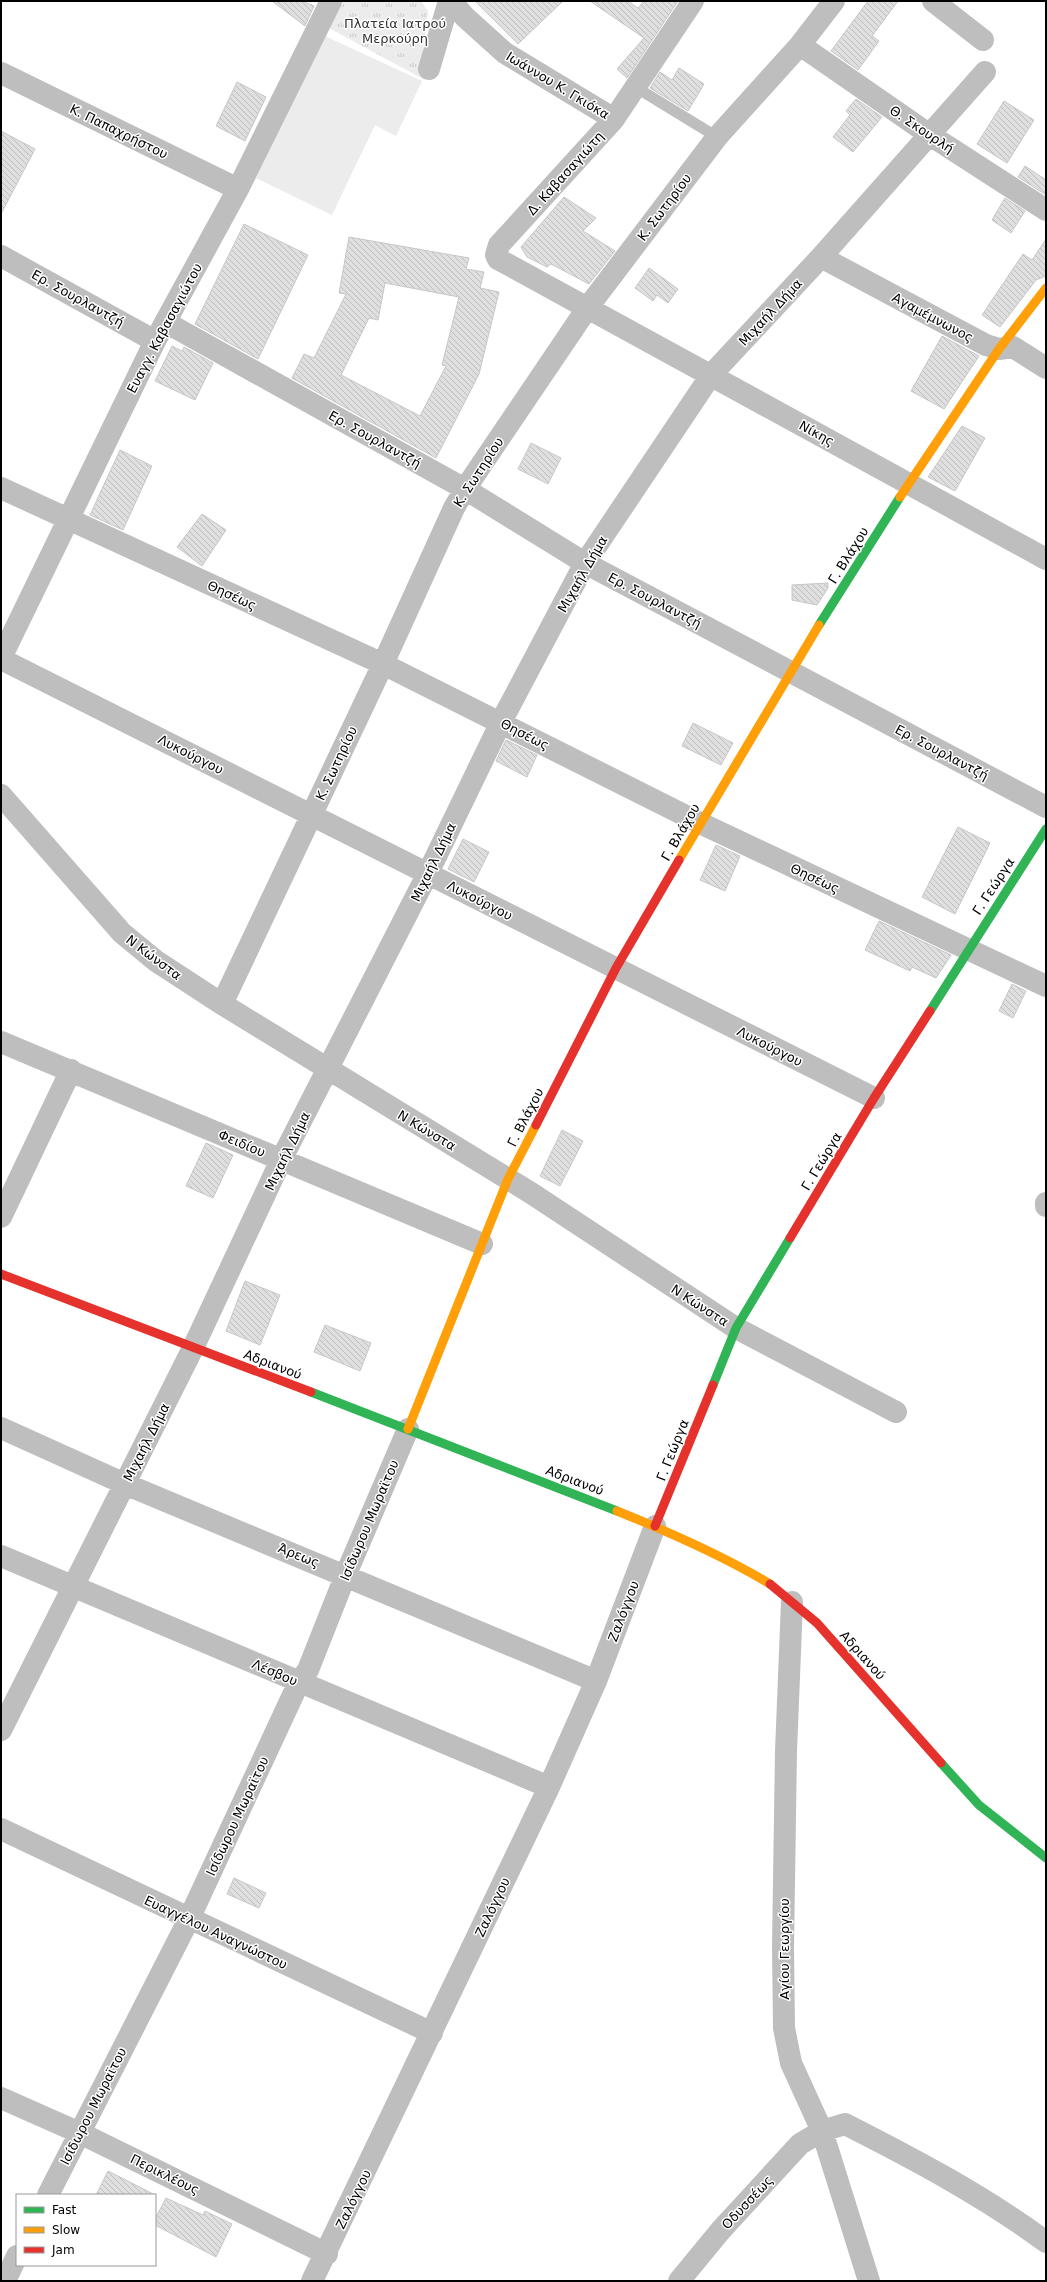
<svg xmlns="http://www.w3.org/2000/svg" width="1047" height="2282" font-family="'DejaVu Sans',sans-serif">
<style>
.grass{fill:url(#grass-tufts)}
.garden{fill:#ececec}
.building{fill:url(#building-back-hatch);stroke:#c7c7c7;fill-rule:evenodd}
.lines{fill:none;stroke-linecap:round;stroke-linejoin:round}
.lane{stroke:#bebebe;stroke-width:11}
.street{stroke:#bebebe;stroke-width:22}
.fast{stroke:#30b455;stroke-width:9}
.slow{stroke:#ff9f0a;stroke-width:9}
.jam{stroke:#e5322d;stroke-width:9}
.labels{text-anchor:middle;stroke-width:3;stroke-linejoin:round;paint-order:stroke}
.park-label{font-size:13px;fill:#333;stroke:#fff}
.street-label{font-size:13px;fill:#000;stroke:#fff}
</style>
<defs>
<pattern id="grass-tufts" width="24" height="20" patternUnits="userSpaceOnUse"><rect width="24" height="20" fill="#ececec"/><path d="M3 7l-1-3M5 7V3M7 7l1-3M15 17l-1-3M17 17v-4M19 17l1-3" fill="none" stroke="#c9c9c9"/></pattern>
<pattern id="building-back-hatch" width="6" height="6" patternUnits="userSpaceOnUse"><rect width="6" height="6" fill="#dfdfdf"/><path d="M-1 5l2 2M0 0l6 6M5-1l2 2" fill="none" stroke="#bebebe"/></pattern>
</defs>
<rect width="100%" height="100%" fill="#fff"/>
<!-- grass -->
<path class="grass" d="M339 1H421L428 11 421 67 425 80 327 27Z"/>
<!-- garden -->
<path class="garden" d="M325 36 422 81 396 136 375 125 332 215 256 178Z"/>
<!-- building -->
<path class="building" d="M272 1H302L314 6 305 26Z
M475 1H563L518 44Z
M590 1H628L638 8 644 1H678L627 78 617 69 644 38Z
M868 1H898L872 36 879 41 858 70 831 51Z
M679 68 704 84 688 111 650 88 660 72 672 80Z
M237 82 266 97 245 141 216 126Z
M856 99 882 117 853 152 833 137 850 115 846 111Z
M1004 101 1034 120 1007 163 977 144Z
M1 131 35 149 1 214Z
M1025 166 1046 180V195L1018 177Z
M564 197 596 218 583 231 615 251 589 284 551 264 547 267 527 257 521 247Z
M1005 198 1025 211 1011 233 992 220Z
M244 224 308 255 258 359 195 324Z
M349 237 469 258 466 269 484 272 480 288 499 292 479 374 436 458 292 378 304 354 314 358 346 294 339 293ZM385 283 459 297 442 365 446 366 420 416 341 375 369 318 378 320Z
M1046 239V276L1036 280 1000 327 982 315 1023 254 1032 260Z
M649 268 678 289 668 303 657 295 653 301 635 288Z
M942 336 979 356 944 409 911 391Z
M172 346 182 351 184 347 213 363 195 400 155 381Z
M962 426 985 438 955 491 928 477Z
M531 443 561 458 548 484 518 469Z
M120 450 152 466 123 530 90 515Z
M202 514 226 530 202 566 177 547Z
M828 583V588L817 605 792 600V585Z
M693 723 733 743 721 765 682 746Z
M506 740 537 755 527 777 496 761Z
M958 827 990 843 955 914 922 897Z
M463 839 489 852 474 882 448 869Z
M716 845 740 856 725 891 700 880Z
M879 921 951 955 936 978 912 967 910 971 865 950Z
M1012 984 1026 991 1013 1018 999 1011Z
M562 1130 583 1141 560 1186 540 1176Z
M206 1143 233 1155 213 1198 186 1186Z
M245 1281 280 1295 260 1345 226 1331Z
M325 1325 371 1343 360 1371 314 1352Z
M234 1878 266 1893 259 1908 227 1894Z
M108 2171 124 2179 155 2195H96Z
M166 2198 203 2215 205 2211 232 2224 216 2257 155 2225V2219Z"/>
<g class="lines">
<!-- lane -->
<path class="lane" d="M637 88 717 137"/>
<!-- street -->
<path class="street" d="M451 1 465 17 505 53 614 119
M693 1 614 119 499 245 496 255 498 259 1046 559
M933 1 983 40
M800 45 930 135 1046 210
M429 69 449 1
M1 73 238 189
M1 256 155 341
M821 257 986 345 999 349 1013 347 1046 368
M167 323 465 489 585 563 1046 807
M1 488 383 664 700 823 1046 986
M1 658 155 341 238 189 331 1
M1 659 874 1098
M1 795 122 933 156 961 222 1004 531 1193 736 1328 896 1412
M222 1004 383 664 454 508 465 489 588 307 717 137 800 45 834 1
M1 1042 482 1244
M1046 1203V1206
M1 1217 71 1070
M1 1428 125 1484 596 1681
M1 1556 549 1787
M792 1602 786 1751 783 1947 784 2028 791 2063 822 2131 869 2281
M1 1730 193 1348 281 1160 428 873 501 722 585 563 711 375 821 257 985 72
M1 1829 432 2033
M1 2098 80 2133 327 2254
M48 2195 189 1919 299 1682 308 1670 346 1574 408 1429
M5 2281 17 2256
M312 2281 549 1787 596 1681 655 1526
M679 2281 721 2230 800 2144 822 2131 845 2124C914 2159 984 2196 1046 2242"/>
<!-- fast -->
<path class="fast" d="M819 625 900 497
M930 1011 1046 829
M713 1385 736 1328 790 1238
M311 1392 617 1511
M941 1763 979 1805 1046 1858"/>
<!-- slow -->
<path class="slow" d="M900 497 999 349 1046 288
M679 860 819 625
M408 1429 508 1179 536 1125
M617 1511C669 1532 722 1555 770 1584"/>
<!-- jam -->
<path class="jam" d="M536 1125 616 968 679 860
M790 1238 874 1098 930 1011
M1 1274 311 1392
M655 1526 713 1385
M770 1584 817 1623 941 1763"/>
</g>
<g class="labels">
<!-- park labels -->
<g class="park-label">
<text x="395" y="28">Πλατεία Ιατρού<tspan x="395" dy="15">Μερκούρη</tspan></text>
</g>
<!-- street labels -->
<g class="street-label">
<text transform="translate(558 85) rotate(31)" y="5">Ιωάννου Κ. Γκιόκα</text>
<text transform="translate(922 129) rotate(34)" y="5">Θ. Σκουρλή</text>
<text transform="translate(119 131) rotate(26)" y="5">Κ. Παπαχρήστου</text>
<text transform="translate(565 173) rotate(-48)" y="5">Δ. Καβασαγιώτη</text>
<text transform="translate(664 207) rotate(-53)" y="5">Κ. Σωτηρίου</text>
<text transform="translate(78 298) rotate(29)" y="5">Ερ. Σουρλαντζή</text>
<text transform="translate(770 312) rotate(-47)" y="5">Μιχαήλ Δήμα</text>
<text transform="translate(933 317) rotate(28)" y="5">Αγαμέμνωνος</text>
<text transform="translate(164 328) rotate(-62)" y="5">Ευαγγ. Καβασαγιώτου</text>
<text transform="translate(817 433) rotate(29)" y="5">Νίκης</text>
<text transform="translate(375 439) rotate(29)" y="5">Ερ. Σουρλαντζή</text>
<text transform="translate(478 472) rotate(-57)" y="5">Κ. Σωτηρίου</text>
<text transform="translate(848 555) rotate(-58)" y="5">Γ. Βλάχου</text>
<text transform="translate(582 574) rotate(-60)" y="5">Μιχαήλ Δήμα</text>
<text transform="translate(232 595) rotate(25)" y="5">Θησέως</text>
<text transform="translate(655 600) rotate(28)" y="5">Ερ. Σουρλαντζή</text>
<text transform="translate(525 734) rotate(27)" y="5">Θησέως</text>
<text transform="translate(942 752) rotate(28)" y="5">Ερ. Σουρλαντζή</text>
<text transform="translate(191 754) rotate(27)" y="5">Λυκούργου</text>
<text transform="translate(336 763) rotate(-65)" y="5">Κ. Σωτηρίου</text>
<text transform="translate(680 832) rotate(-60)" y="5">Γ. Βλάχου</text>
<text transform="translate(433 862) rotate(-64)" y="5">Μιχαήλ Δήμα</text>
<text transform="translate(815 878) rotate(25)" y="5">Θησέως</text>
<text transform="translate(993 886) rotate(-57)" y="5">Γ. Γεώργα</text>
<text transform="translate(480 900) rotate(27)" y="5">Λυκούργου</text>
<text transform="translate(154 957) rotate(37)" y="5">Ν Κώνστα</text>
<text transform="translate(770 1046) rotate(27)" y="5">Λυκούργου</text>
<text transform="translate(525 1117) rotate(-63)" y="5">Γ. Βλάχου</text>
<text transform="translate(427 1130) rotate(31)" y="5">Ν Κώνστα</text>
<text transform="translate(242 1143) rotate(23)" y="5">Φειδίου</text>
<text transform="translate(287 1151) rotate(-64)" y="5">Μιχαήλ Δήμα</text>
<text transform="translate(821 1161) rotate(-59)" y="5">Γ. Γεώργα</text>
<text transform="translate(700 1305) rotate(33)" y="5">Ν Κώνστα</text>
<text transform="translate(273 1364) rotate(21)" y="5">Αδριανού</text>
<text transform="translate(146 1442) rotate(-63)" y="5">Μιχαήλ Δήμα</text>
<text transform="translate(672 1450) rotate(-68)" y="5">Γ. Γεώργα</text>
<text transform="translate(575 1480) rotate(21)" y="5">Αδριανού</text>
<text transform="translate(369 1520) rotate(-67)" y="5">Ισίδωρου Μωραϊτου</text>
<text transform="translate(299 1555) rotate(22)" y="5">Άρεως</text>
<text transform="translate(623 1611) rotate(-69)" y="5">Ζαλόγγου</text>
<text transform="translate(863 1655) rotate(48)" y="5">Αδριανού</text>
<text transform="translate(275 1672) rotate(23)" y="5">Λέσβου</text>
<text transform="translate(237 1816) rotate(-65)" y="5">Ισίδωρου Μωραϊτου</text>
<text transform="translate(492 1907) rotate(-65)" y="5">Ζαλόγγου</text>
<text transform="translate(216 1932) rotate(25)" y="5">Ευαγγέλου Αναγνώστου</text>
<text transform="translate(784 1949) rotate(-90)" y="5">Αγίου Γεωργίου</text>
<text transform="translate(93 2106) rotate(-63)" y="5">Ισίδωρου Μωραϊτου</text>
<text transform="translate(165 2174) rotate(26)" y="5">Περικλέους</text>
<text transform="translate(353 2199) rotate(-64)" y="5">Ζαλόγγου</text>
<text transform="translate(747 2202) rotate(-47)" y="5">Οδυσσέως</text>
</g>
</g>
<!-- border -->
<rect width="1047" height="2282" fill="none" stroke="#000000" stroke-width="4"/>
<!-- legend -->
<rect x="16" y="2194" width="140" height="72" fill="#ffffff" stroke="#999999"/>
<rect x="24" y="2207" width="20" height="6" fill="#30b455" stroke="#999999"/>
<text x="52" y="2214" font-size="12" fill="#000000">Fast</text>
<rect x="24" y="2227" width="20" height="6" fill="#ff9f0a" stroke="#999999"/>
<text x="52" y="2234" font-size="12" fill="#000000">Slow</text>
<rect x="24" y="2247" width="20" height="6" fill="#e5322d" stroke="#999999"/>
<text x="52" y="2254" font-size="12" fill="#000000">Jam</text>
</svg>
